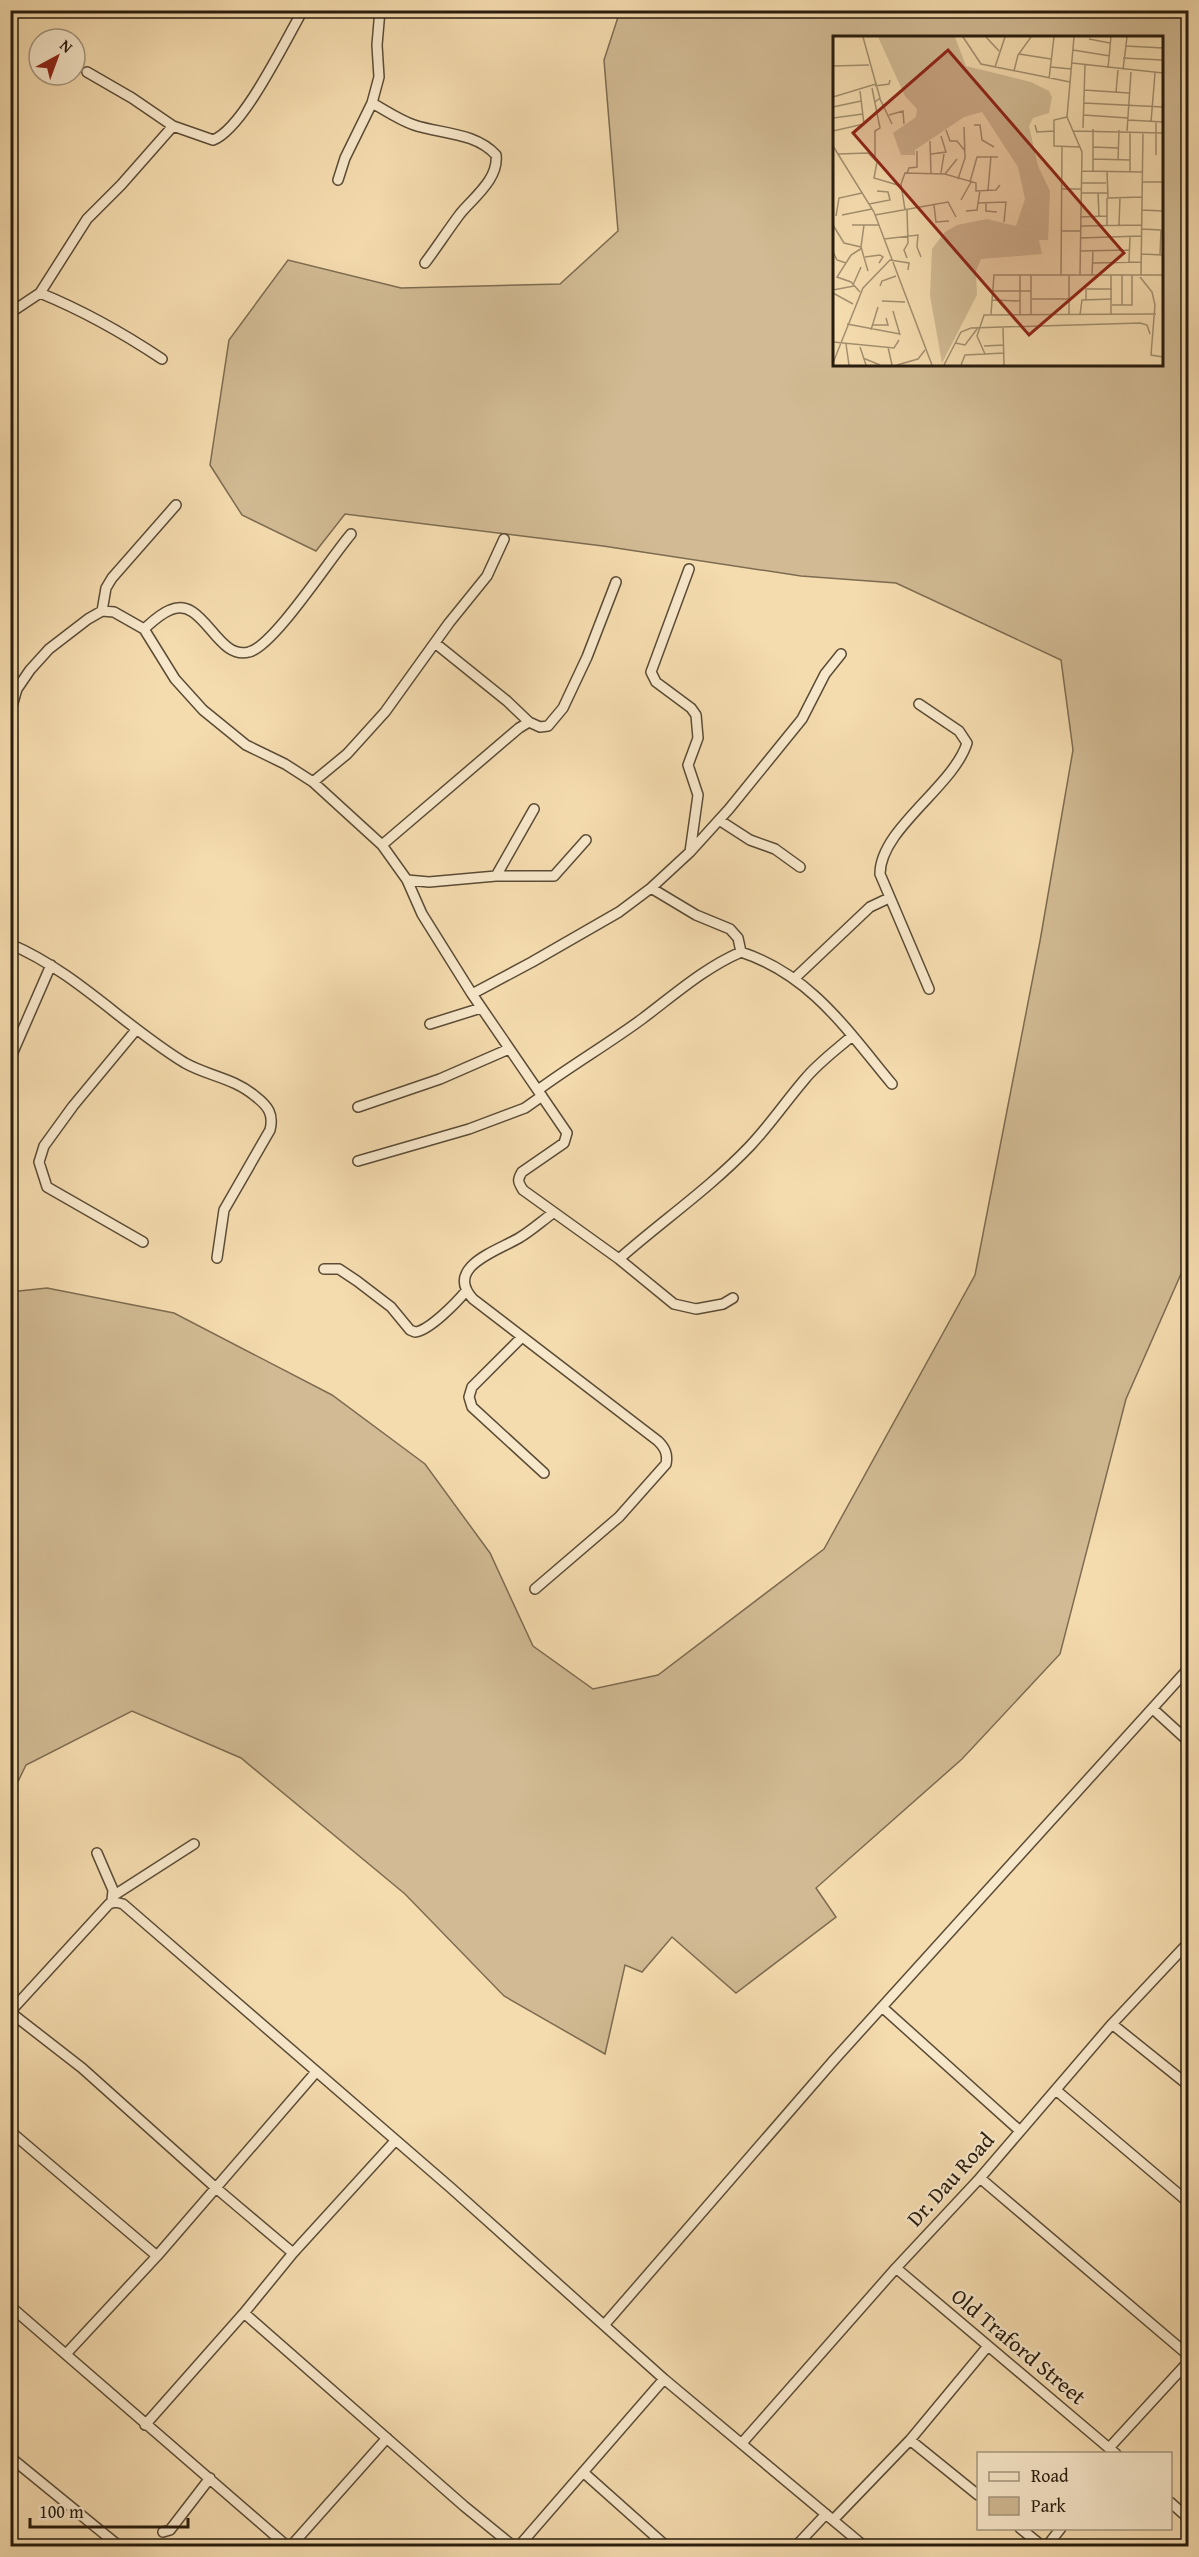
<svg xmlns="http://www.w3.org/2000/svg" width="1199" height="2557" font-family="'Gentium Book Plus',serif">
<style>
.green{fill:#d2bb94;stroke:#7d6c51;stroke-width:1.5;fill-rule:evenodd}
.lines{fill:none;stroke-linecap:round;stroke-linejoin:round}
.street-casing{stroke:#5b4c36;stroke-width:12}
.street{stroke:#f8e8cb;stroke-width:9}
.labels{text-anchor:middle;stroke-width:4.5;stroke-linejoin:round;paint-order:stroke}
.street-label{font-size:22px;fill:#281c0e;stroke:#f8e8cb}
.inset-road{fill:none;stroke:#a38f6f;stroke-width:1.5}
.view{fill:#8f2418;fill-opacity:0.15;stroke:#8f2418;stroke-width:3}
.inset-edge{fill:none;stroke:#281c0e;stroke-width:3}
</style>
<rect width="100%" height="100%" fill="#f5dcaf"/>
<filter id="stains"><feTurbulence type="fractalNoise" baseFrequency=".00333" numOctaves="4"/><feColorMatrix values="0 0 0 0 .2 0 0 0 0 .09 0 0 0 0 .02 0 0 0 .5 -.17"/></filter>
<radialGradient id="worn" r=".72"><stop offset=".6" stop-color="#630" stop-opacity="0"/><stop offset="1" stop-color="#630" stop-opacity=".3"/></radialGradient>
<!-- green -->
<path class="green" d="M620 11H1188V1258L1126 1399 1060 1654 962 1759 816 1888 836 1917 736 1993 672 1937 642 1972 625 1965 605 2054 504 1996 405 1894 241 1758 132 1711 26 1765 11 1796 10 1292 47 1288 174 1313 332 1395 425 1464 490 1553 533 1646 593 1689 658 1675 824 1549 975 1275 1040 941 1073 750 1061 660 896 583 801 576 603 546 345 514 316 551 242 515 210 465 229 340 288 260 401 288 560 284 618 231 604 60ZM834 38H1162V364H834Z"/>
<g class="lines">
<defs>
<path id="street" d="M87 72 132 98 173 126 213 140C243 129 285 41 303 10
M372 103C385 110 399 120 414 125 441 134 475 132 496 155 499 179 473 198 460 214 448 230 437 247 425 263
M338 180 345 158 372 103 379 77 377 45 380 10
M40 293C84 311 123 333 162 359
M10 313 40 293 87 219 121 185 173 126
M689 569 651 672 656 682 691 708 696 715 698 738 688 765 698 795 690 852
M102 611 106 588 112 578 176 505
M144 629C152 622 160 614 170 610 204 595 216 661 249 652 274 646 331 557 351 534
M435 643 507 701 529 722 540 727 548 726 563 708 587 657 616 582
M919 704 959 731 967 743C953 787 880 829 880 874L929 989
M10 713 17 689 30 670 49 649 88 619 102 611 114 612 144 629 175 679 203 710 246 745 285 764 313 782 382 845 407 880 422 914 472 994 567 1133 564 1143 522 1172C517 1180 518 1182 523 1190L619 1259 674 1304 696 1309 723 1304 733 1298
M313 782 347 754 385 712 449 623 487 576 504 539
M719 820 750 840 775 849 800 867
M382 845 519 728 529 722
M496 876 534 809
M407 880 429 882 496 876H554L586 840
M651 888 696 915 730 929 738 938 741 952
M10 944C76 972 124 1026 185 1063 208 1076 234 1078 255 1096 268 1106 274 1114 270 1130L224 1210 217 1258
M795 978 870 907 889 898
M472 994 532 962 619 912 651 888 690 852 729 809 802 719 825 674 841 654
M430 1024 481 1008
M136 1030 73 1106 44 1146 39 1162 47 1187 143 1242
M10 1059 51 965
M538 1090C572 1065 608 1044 642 1019 674 995 704 968 741 952 811 975 847 1030 892 1084
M358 1107 440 1079 509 1049
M358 1161 469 1129 525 1108 542 1096
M619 1259C662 1221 710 1188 750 1146 770 1125 786 1101 805 1079 818 1063 836 1050 852 1036
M324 1269H339L357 1281 391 1307 410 1330 415 1332C429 1331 457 1302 466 1291
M522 1337 472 1387 469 1397 472 1407 544 1473
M535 1589 619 1517 666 1464C668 1454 665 1448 658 1441L473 1299C444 1267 497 1251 519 1238 531 1231 542 1221 553 1213
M1153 1709 1188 1741
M97 1853 113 1890 112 1900
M113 1896 194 1844
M882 2007 1020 2131
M10 2012 109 1904 115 1902 123 1904 451 2188 664 2379 864 2546
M10 2012 82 2068 216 2188 293 2253
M1112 2024 1188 2085
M1057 2091 1188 2202
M10 2131 157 2256
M980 2178 1188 2355
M896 2268 1116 2454
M10 2306 287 2546
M244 2313 464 2506 513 2546
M605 2324 834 2060 1188 1669
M66 2354 157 2256 316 2072
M145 2425 244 2313 293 2253 395 2141
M910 2440 978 2495
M742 2443 896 2268 980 2178 1112 2024 1188 1943
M1109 2448 1188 2362
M10 2457 119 2546
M583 2472 666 2546
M1170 2502 1188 2518
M833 2520 910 2440 988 2346
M1020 2528 1042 2546
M163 2532 170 2530 210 2478
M291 2546 387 2438
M519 2546 664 2379
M796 2546 826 2514
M1047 2546 1061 2528"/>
</defs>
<!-- street casing -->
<use href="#street" class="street-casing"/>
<!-- street -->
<use href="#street" class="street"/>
</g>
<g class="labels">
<!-- street labels -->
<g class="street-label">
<text transform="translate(950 2179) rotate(-48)" y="8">Dr. Dau Road</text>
<text transform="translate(1019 2346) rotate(40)" y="8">Old Traford Street</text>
</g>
</g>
<!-- overview -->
<g transform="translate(833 36)">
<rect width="330" height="330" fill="#f5dcaf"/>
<path d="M45 1H122L133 30 198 46 216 55 219 61 216 77 200 82 196 90 205 130 217 155 215 204H206L209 218 148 223 143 235 144 259 109 327 97 260 99 213 112 196 124 189 154 183 183 190 192 163 185 131 149 76 131 81 82 114V119H68L60 97 83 81 84 73 72 60Z" fill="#d2bb94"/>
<path class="inset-road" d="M130 1 148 28 237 46M153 1 166 15M241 1 234 81 249 116 247 239M256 3 277 7M293 10 330 12M240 14 277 20M186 18 218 23M290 22 330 24M239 27 330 37M0 30 36 29M162 31 172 1M218 31 238 33M275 32 278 1M290 34 294 1M181 35 185 19 198 1M216 43 221 1M42 50 56 48 57 44M39 52 47 92 42 95V121M251 54 296 57M283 56 285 34M0 61 43 48 30 1M47 63 59 88M42 66 47 62 43 48M251 67 330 71M0 71 28 65M56 79 70 75 71 88M250 79 295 82M234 81 221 84V110L247 111M0 82 30 78M295 84 330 86M318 86 322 37M323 86V119M141 89H147L149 104 161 111M202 89 204 96 221 95M250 92 252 29M260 93V135M113 94 117 105H124L132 115M0 95 31 88 27 55M240 95 330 97M294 95 298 36M97 105 98 137M0 110 41 176 99 329M260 111 285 112M5 118 35 117 44 126 41 142 68 150M98 118 113 116 108 100M330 120V155M260 123 297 124M285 124 286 94M249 135 309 136M274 135 275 162 309 161M297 136V96M74 137 76 132 84 131V115M108 137 111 118M112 138 124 123M125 143 132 122 131 91M137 146 144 121H165M309 146H329M248 147H273M229 153H248M155 154 158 120M147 155 145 167 173 166 171 186M248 157H274M265 157 266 180M128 164 138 146M153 167V175L164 176M36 168 57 164 55 156 44 155M101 169 103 186 116 185M72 174 68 148 72 137 112 138 143 147V155L163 154 167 149M74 174 75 207 71 214 74 222M309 174 330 175M133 175 144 174 145 167M9 179 39 173M42 179 115 166 123 181M3 180 6 162 29 157M247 181 274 180M0 189 11 207 28 211M19 189H46M31 189 28 211 35 235M274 189V162M286 189 287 162M247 190 309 189M309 193 328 194M228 195H247M247 202 308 200M51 203 85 199 84 211 88 221M247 215 296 214M0 216 4 224 13 227M309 218 330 219M327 219 328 194M32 221 47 219 50 221 46 227M296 226 297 201M260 227 308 226M228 239 229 111M259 239 260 215M308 239 310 96M307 241 319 256 322 269 318 319 330 321M20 249 28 231M47 250 49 245 63 240M0 254 21 250M159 255H198M27 256 18 246 4 241 18 219 29 212M0 257 20 268M199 263H236M159 264 187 265M253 264V253H279M49 265 72 266M279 269H299V239M289 269V239M60 275 67 299M158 278 161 239H330M187 279V239M198 279V239M236 279V239M247 279 249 264 279 263M278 279V239M14 288 67 298M40 289H55L53 282M170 291 171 329M38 294 45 271M0 306 61 312 66 304M122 307 132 309 144 293M13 308 16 329M151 310 171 309M27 311 33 329M55 311 59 329M152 318 171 317M30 322 47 329M0 327 30 252 57 224 76 227 75 234M64 329 85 323 92 314M111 329 128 296 138 292 307 287 314 289 317 298M128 329 132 319 152 318 144 300 151 279 323 278"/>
<path class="view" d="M115 14 291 217 196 299 20 97Z"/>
<rect width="330" height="330" class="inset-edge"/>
</g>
<!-- margin -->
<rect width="1199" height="2557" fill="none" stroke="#f5dcaf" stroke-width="36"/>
<rect x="12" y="12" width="1175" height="2533" fill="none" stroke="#281c0e" stroke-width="3"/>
<rect x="18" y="18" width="1163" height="2521" fill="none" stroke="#281c0e" stroke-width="1.5"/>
<!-- legend -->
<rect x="977" y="2452" width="195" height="78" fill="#f8e8cb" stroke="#a5967f" stroke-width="1.5"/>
<rect x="989" y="2472" width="30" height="9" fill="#f8e8cb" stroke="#a5967f" stroke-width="1.5"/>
<text x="1031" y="2482" font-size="18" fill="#281c0e">Road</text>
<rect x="989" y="2497" width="30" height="18" fill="#d2bb94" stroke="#a5967f" stroke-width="1.5"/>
<text x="1031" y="2512" font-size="18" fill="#281c0e">Park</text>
<!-- north arrow -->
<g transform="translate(57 57) rotate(41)"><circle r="28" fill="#f8e8cb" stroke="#a5967f" stroke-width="1.5"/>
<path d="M0-4.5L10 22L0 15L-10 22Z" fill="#8f2418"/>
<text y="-9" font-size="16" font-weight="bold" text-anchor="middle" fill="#281c0e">N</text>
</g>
<!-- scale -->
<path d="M30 2518v9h158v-9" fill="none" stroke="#281c0e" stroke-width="3"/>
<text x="39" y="2518" font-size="18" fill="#281c0e" stroke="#f8e8cb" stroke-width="4.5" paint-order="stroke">100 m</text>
<rect width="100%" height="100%" filter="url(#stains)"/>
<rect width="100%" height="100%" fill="url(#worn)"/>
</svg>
